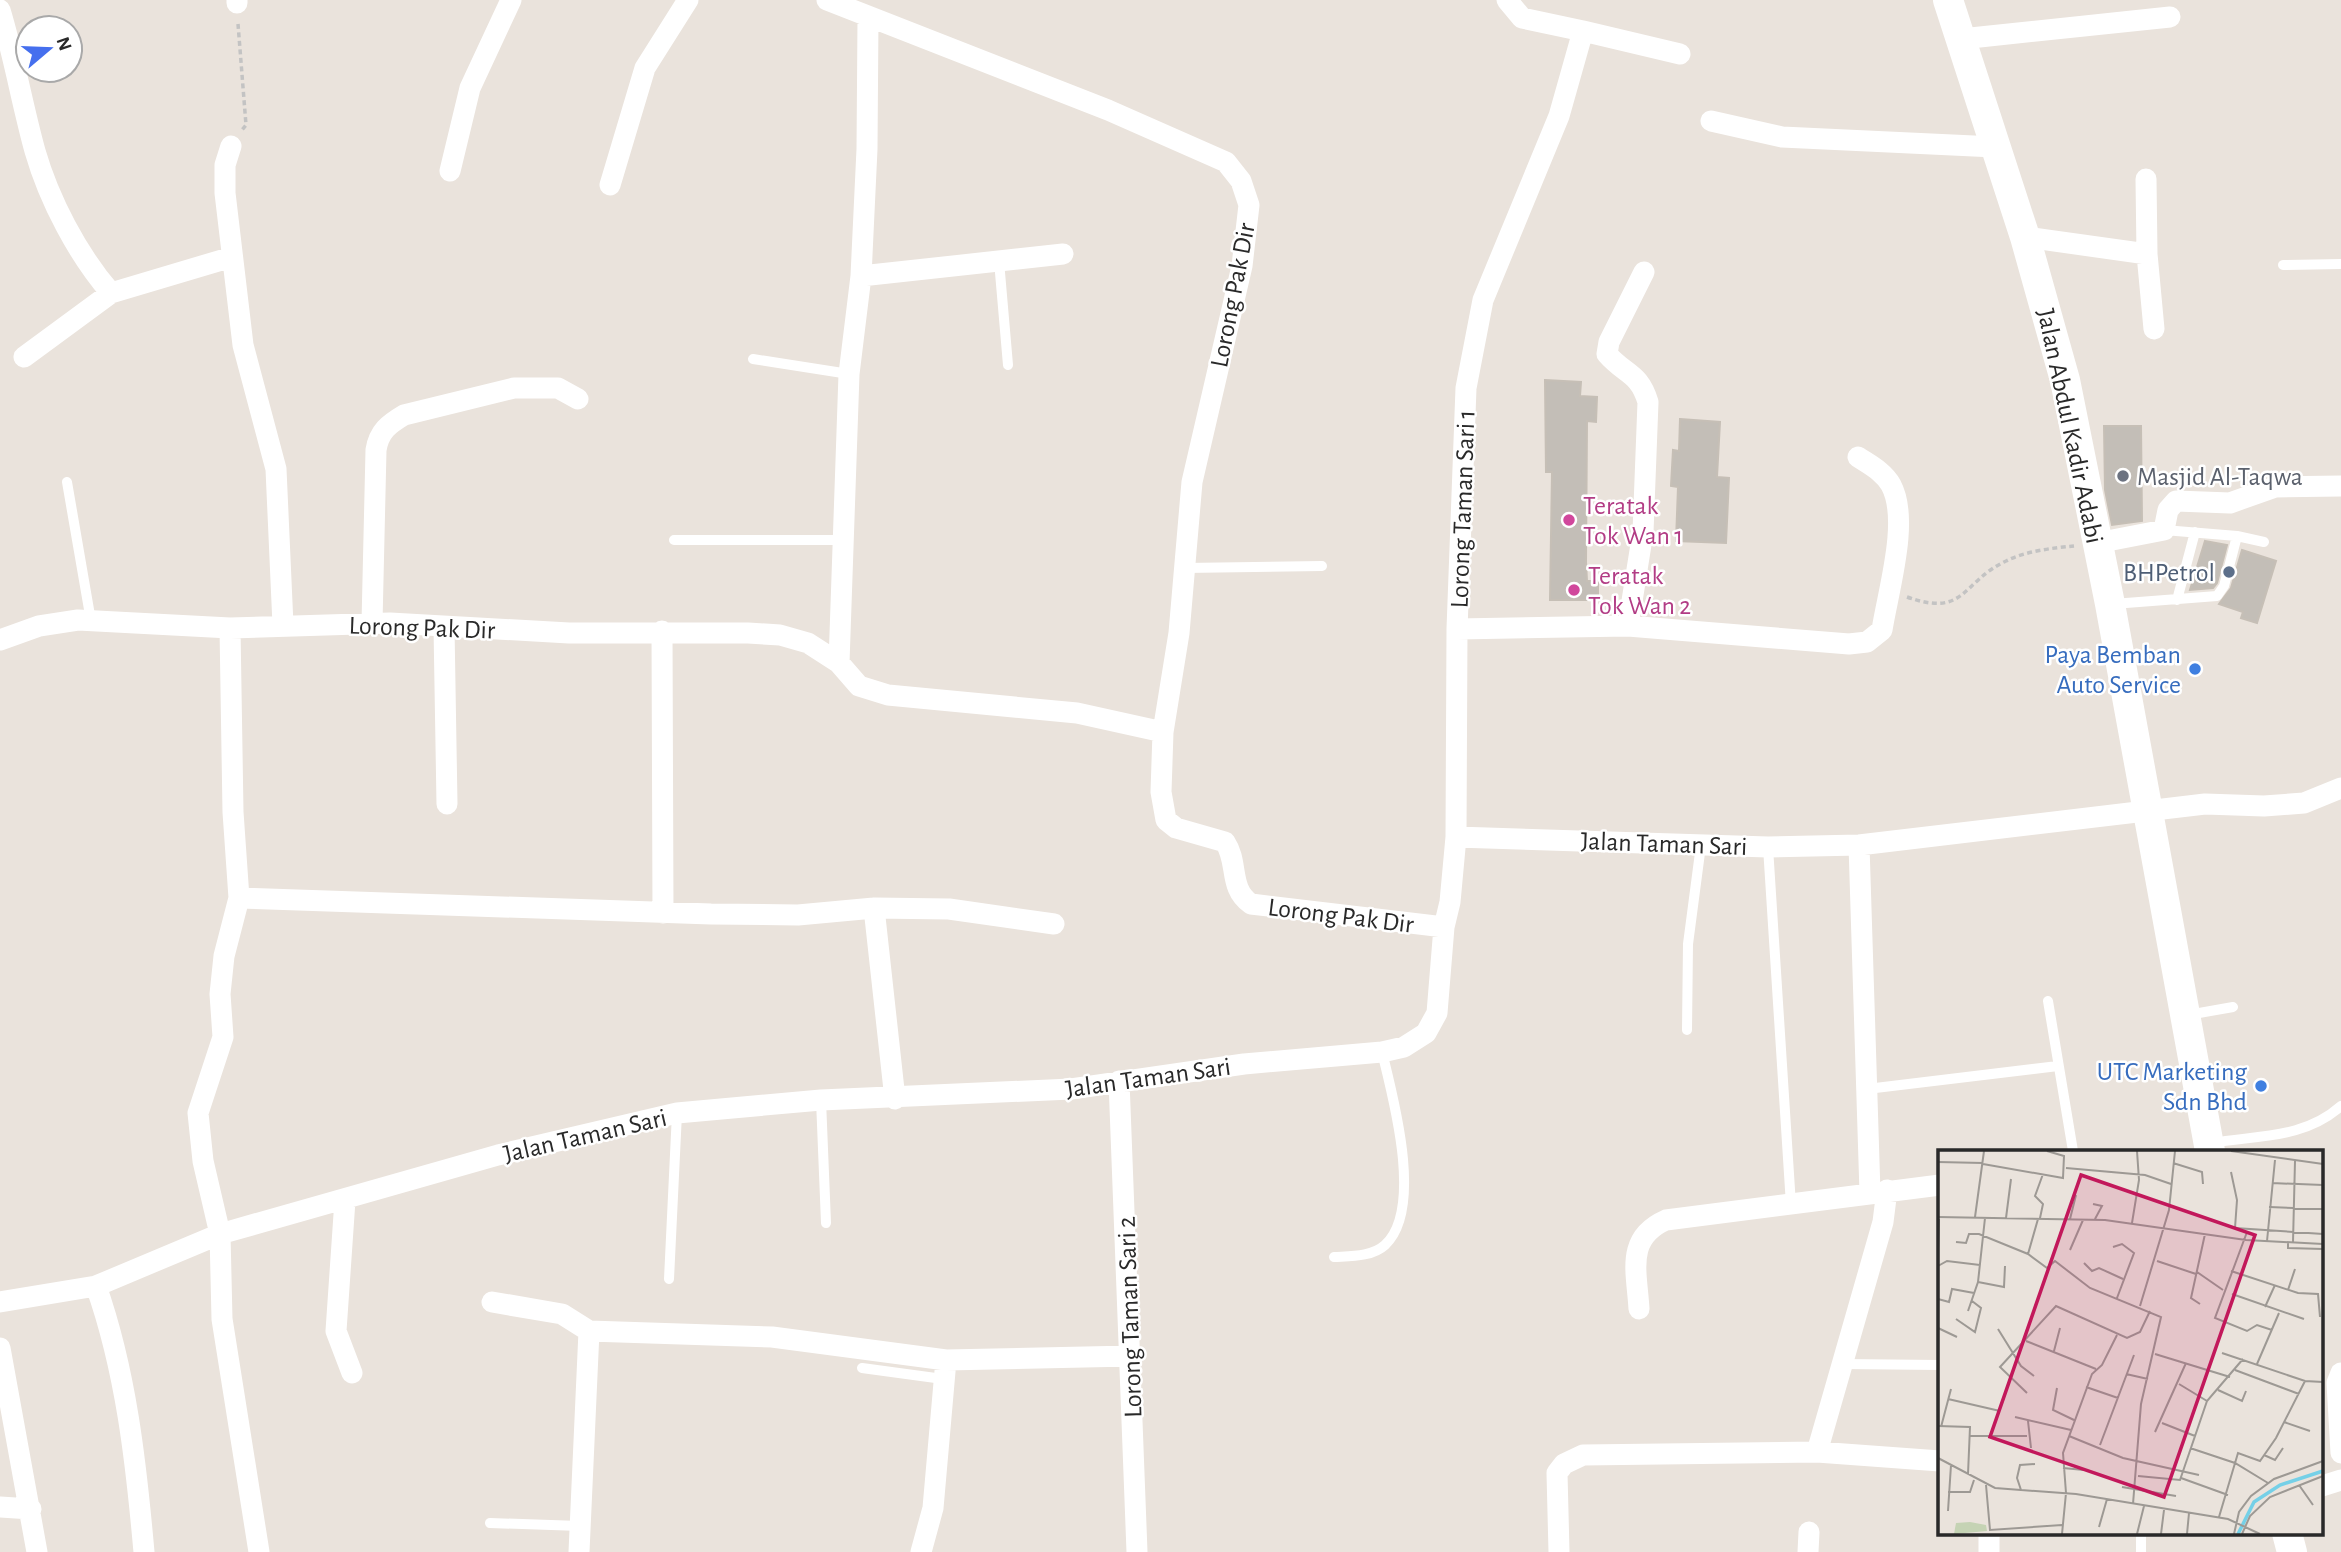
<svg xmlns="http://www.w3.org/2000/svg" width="2341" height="1552" font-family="'Alegreya Sans',sans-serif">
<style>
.building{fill:#c3beb7;stroke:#c6bfb6;stroke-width:2}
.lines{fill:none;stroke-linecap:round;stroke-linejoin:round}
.path{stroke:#c3c3c3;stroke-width:3.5;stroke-dasharray:5 3.5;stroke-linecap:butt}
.service{stroke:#fff;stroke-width:10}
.minor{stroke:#fff;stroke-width:21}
.secondary{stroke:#fff;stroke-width:30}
.worship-dot{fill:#6b7280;stroke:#fff;stroke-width:2.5}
.hotel-dot{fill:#d1479c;stroke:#fff;stroke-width:2.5}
.service-dot{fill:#5c6f8a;stroke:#fff;stroke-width:2.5}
.shop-dot{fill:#3f7fe0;stroke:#fff;stroke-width:2.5}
.labels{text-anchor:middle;stroke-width:5;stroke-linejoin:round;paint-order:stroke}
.street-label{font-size:26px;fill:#292929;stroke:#fff}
.worship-label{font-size:26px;fill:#5b616d;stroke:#fff;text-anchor:start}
.hotel-label{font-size:26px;fill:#b23c85;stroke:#fff;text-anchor:start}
.service-label{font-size:26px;fill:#4e5e75;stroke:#fff;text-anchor:end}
.shop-label{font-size:26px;fill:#366cbe;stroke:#fff;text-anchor:end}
.inset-river{fill:none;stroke:#75d0e7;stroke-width:3.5}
.inset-road{fill:none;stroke:#9d9994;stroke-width:2}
.view{fill:#c2185b;fill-opacity:0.15;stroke:#c2185b;stroke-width:3.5}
.inset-edge{fill:none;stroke:#292929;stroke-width:3.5}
</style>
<rect width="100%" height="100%" fill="#eae3dc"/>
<!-- building -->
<path class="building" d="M1545 380 1581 382 1580 396 1597 397 1596 422 1587 421 1586 562 1587 581H1598V600H1550L1552 472H1546Z
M1680 419 1720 422 1717 477 1729 478 1726 543 1676 541 1678 487 1671 486 1673 450 1679 451Z
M2104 426H2141L2142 521 2112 525 2105 490Z
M2205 541 2227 545 2217 583 2213 588 2190 590Z
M2242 550 2276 561 2257 623 2241 618 2243 612 2219 604 2231 588Z"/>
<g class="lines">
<!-- path -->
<path class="path" d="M238 24 246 125 242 130
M1907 597C1966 618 1961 582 2006 561 2026 551 2052 548 2074 546"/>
<!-- service -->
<path class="service" d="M999 261 1008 365
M2283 265 2341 264
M753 359 849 374
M67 482 91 621
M2164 530 2237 536 2264 542
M674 540H843
M1184 568 1322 566
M2177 600 2195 532
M2113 604 2217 596 2224 586 2237 536
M1768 847 1791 1205
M2048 1001 2073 1151
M2188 1015 2233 1007
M1687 1030 1688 944 1701 845
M1867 1089 2058 1066
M821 1100 826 1223
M2212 1143C2258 1135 2304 1139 2341 1106
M1334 1257C1350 1256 1372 1257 1385 1245 1424 1209 1393 1097 1382 1052
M669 1279 677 1113
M1842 1364 1940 1365
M862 1368 943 1379
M490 1523 580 1526
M2141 1552V1533"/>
<!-- minor -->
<path class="minor" d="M237 0V3
M827 0 1108 110 1226 162 1241 181 1249 205 1242 266 1192 482 1179 633 1163 732 1161 792 1166 820 1176 828 1225 842C1239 863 1228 888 1251 904L1444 927
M0 10C14 56 22 104 35 151 49 200 78 255 111 293
M1583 31 1680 54
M1961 39 2170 17
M1711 121 1782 137 1995 147
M231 146 225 165V193L243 345 276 469 283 625
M450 171 470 88 511 0
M610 185 645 68 688 0
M2025 237 2147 254 2146 179
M2147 254 2154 329
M861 276 1063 254
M24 357 111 293 232 257
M2097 543 2164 530 2168 510 2176 501 2230 503 2275 487 2341 486
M372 623 376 450C379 431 389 424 404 415L514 388H558L578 399
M1628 626 1643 532 1648 402C1639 372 1625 375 1607 354L1609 342 1644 272
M444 627 447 804
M230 628 233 812 239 898 224 956 220 994 223 1037 198 1113 203 1161 220 1234 222 1319 259 1552
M1457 629 1628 626 1849 644 1867 642 1882 630C1888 591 1910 520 1891 485 1884 472 1870 465 1858 457
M662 631 663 913
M0 640 39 626 78 620 230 628 390 623 569 633H748L780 635 808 643 839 663 859 686 888 695 1077 713 1163 732
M839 663 849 374 861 276 867 149 868 18
M1456 837 1768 847 1859 845 2205 804 2264 806 2304 803 2341 788
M1859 845 1870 1193
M239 898 711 914 798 915 874 908 949 909 1054 924
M874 908 895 1099
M1119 1081 1137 1552
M345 1200 336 1331 352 1373
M96 1286C126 1371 136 1462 144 1552
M0 1302 96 1286 220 1234 498 1155 677 1113 821 1100 1071 1089 1244 1064 1382 1052 1404 1047 1426 1033 1437 1013 1444 927 1450 902 1456 837 1457 629 1466 388 1483 300 1559 116 1583 31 1522 18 1507 0
M492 1302 562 1314 589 1331 772 1337 946 1360 1131 1356
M1639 1309C1637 1272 1625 1238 1666 1220L1940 1185
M0 1348 37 1552
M2341 1373 2337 1383 2341 1453
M1817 1452 1883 1222 1887 1190
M2322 1486 2341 1480
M0 1507 31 1509
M1989 1533V1552
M579 1552 589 1331
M921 1552 933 1508 946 1360
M1559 1552 1557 1473 1564 1464 1583 1455 1817 1452 1940 1461
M1808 1552 1809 1532"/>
<!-- secondary -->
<path class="secondary" d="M1948 0 2025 237 2065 380 2110 604 2210 1151
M2287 1533 2292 1552"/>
</g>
<!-- markers -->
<circle class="worship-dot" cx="2123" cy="476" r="7"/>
<g class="hotel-dot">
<circle cx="1569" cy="520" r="7"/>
<circle cx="1574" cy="590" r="7"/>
</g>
<circle class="service-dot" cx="2229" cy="572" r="7"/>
<g class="shop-dot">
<circle cx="2195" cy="669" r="7"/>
<circle cx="2261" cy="1086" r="7"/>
</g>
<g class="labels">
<!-- street labels -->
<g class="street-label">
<text transform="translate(1232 295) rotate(-79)" y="9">Lorong Pak Dir</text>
<text transform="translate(2071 426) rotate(78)" y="9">Jalan Abdul Kadir Adabi</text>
<text transform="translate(1462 509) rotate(-88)" y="9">Lorong Taman Sari 1</text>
<text transform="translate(422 627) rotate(2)" y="9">Lorong Pak Dir</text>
<text transform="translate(1664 843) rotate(2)" y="9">Jalan Taman Sari</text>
<text transform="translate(1341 915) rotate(7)" y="9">Lorong Pak Dir</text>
<text transform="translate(1148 1077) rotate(-8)" y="9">Jalan Taman Sari</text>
<text transform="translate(585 1135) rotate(-13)" y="9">Jalan Taman Sari</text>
<text transform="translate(1129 1317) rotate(-92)" y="9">Lorong Taman Sari 2</text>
</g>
<!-- worship labels -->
<g class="worship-label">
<text x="2137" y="485">Masjid Al-Taqwa</text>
</g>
<!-- hotel labels -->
<g class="hotel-label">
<text x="1583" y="514">Teratak<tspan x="1583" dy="30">Tok Wan 1</tspan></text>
<text x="1588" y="584">Teratak<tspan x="1588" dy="30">Tok Wan 2</tspan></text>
</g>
<!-- service labels -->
<g class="service-label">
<text x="2215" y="581">BHPetrol</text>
</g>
<!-- shop labels -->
<g class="shop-label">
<text x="2181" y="663">Paya Bemban<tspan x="2181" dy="30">Auto Service</tspan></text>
<text x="2247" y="1080">UTC Marketing<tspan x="2247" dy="30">Sdn Bhd</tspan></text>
</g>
</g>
<!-- overview -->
<g transform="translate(1938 1150)">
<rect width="385" height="385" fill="#eae3dc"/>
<path d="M32 372 48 375 49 381 16 384 18 373Z" fill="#c5d3b4"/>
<path class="inset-river" d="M300 384 316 352 342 335 385 321"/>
<path class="inset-road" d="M293 1 385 14M0 12 45 13M235 13 264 22 265 34M45 14 125 28 126 6 109 1M128 18 207 25 233 34M293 22 299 50 297 78 385 84M334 33 385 35M155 54 164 56 157 69M331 57 385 59M0 67 167 70 308 90 385 94M37 67 46 1M68 68 73 29M102 68 105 54 97 46 105 24M132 69 138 45M194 73 201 30 199 1M309 82 277 168 309 181 319 175 334 180M329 91 337 10M18 92 28 93 31 84H41L90 104 109 118 117 111 152 138 223 167 203 254 195 354M350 92V98L385 99M355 92 357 11M175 97 184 94 196 103 179 148M0 99 1 69M132 100 145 70M90 104 100 69M219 111 258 124M146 113 154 121 161 118 185 129M0 116 9 111 42 115M293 121 360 143 380 144 382 167M259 122 285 140M40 132 66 137 67 116M350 140 357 119M294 144 366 169M0 149 11 152 14 139 36 143M262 154 253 148 267 84M202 156 231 60 237 1M327 157 337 135M30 161 40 132 47 68M18 169 37 182 43 158 34 151M0 178 19 187M60 179 83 216 96 226M88 191 158 219M116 201 122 178M284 203 367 231 385 232M217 204 292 227M319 214 341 163M297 220 361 244M188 224 210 229M241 234 269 251M148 237 180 248M119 238 115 260 136 270M280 240 304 251 308 241M89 243 62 217 118 156 189 188 202 182 212 161M10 249 62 261M77 267 133 280M90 271 93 298M346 272 372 281M224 273 257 286M0 276 32 277 30 324M3 277 13 239M217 282 248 213M32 286H89M131 286 185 308 261 325M162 295 196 205M252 298 297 313 330 333M326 305 337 310 345 298M0 308 57 338 138 344 290 369 322 384M125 318 146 320M200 326 242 330 269 251 305 209M243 328 290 345M48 335 52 380 124 375M361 335 375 355M184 337 238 346M83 340 79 328 82 315 97 314M10 342H32L36 330M10 361 13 315M281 367 300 303 322 311 338 288 367 231M161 377 169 349M124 384 128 343 125 303 154 224 164 215 179 185M199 384 206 356M223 384 226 360M249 384 251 363M296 384 301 362 313 346 336 329 385 311M304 384 312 366 332 347 385 326"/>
<path class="view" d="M143 25 317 85 226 347 52 287Z"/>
<rect width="385" height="385" class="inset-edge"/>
</g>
<!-- north arrow -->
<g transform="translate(49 49) rotate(71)"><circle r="33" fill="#ffffff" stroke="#a9a9a9" stroke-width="2"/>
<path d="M0-5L12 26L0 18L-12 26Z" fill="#456fee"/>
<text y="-10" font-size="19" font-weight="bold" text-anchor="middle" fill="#292929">N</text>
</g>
</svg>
